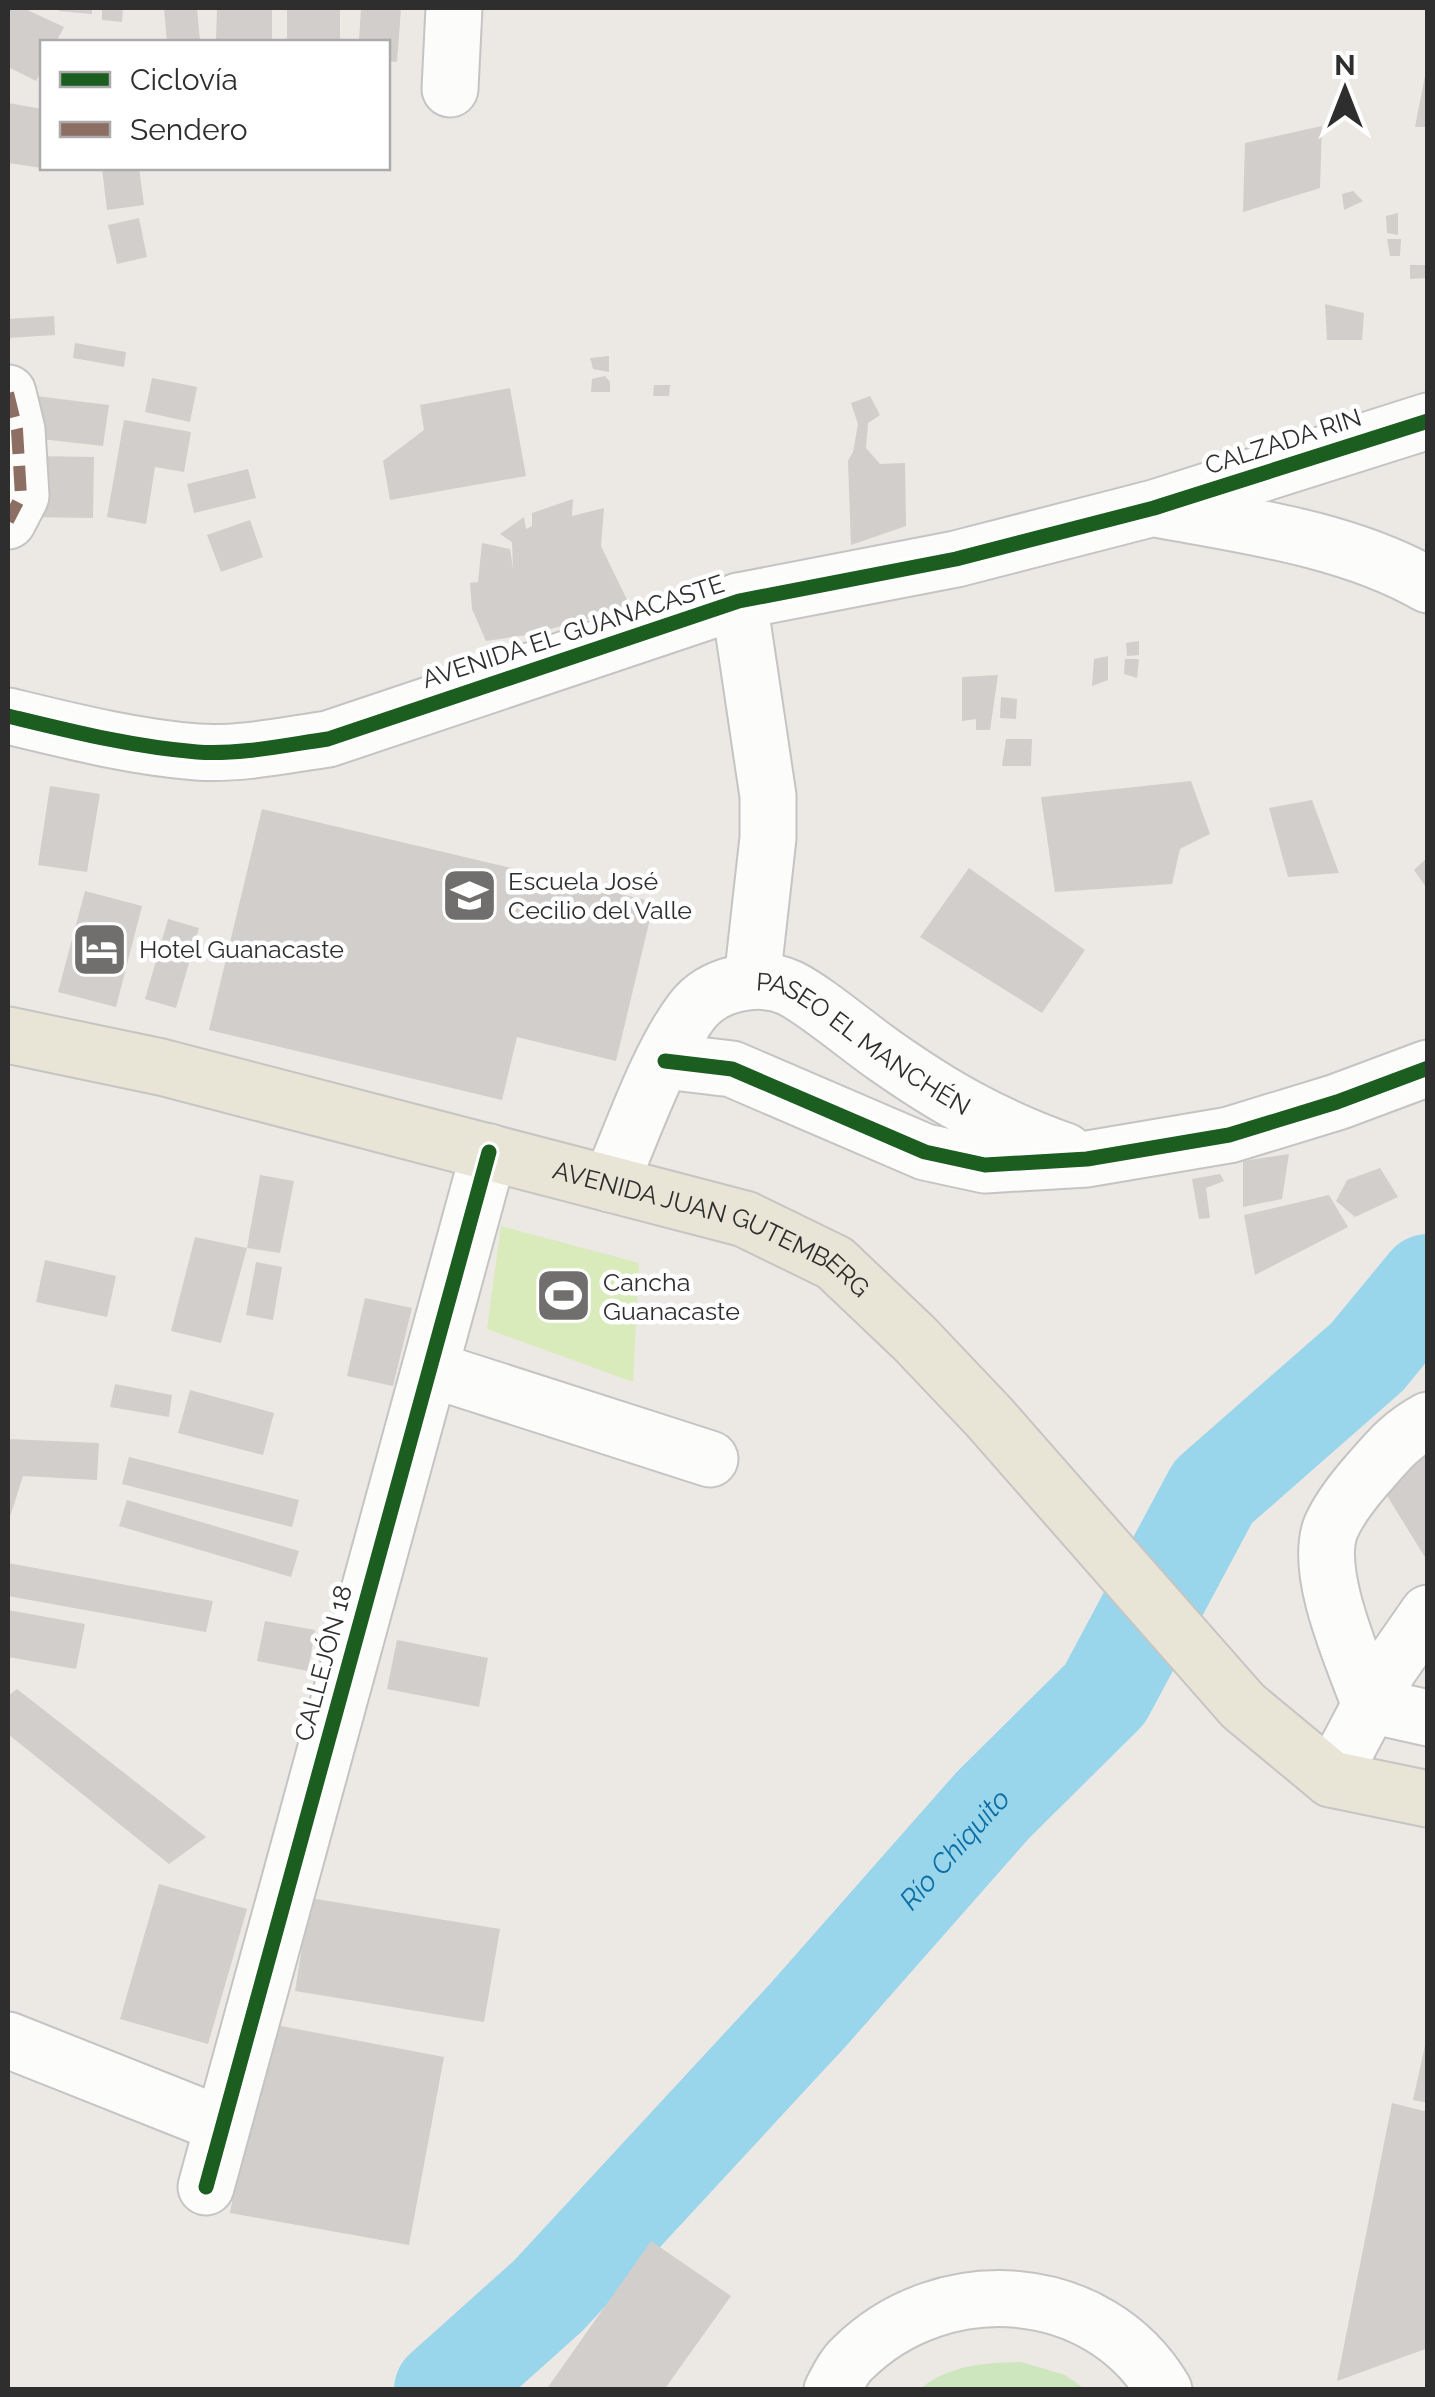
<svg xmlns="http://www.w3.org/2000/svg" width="1435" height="2397" font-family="Raleway,sans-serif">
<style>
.green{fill:#cee6be}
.pitch{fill:#d9eabb}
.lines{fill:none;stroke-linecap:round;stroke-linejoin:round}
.river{stroke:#99d6ec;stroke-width:98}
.building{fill:#d1cecb}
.minor-casing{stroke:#c5c4c5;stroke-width:59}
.major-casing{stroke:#c6c5c4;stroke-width:59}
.minor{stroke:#fcfcfb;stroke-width:55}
.major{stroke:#e8e4d6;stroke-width:55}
.quiet{stroke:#8d6e63;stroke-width:12;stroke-dasharray:25 12;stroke-linecap:butt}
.cycleway-casing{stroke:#fff;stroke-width:21}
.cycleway{stroke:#1b5e20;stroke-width:15}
.labels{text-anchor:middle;stroke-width:9;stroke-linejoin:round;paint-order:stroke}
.street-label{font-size:25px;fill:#2e2e2e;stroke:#fff}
.poi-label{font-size:25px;fill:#2e2e2e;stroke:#fff;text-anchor:start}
.water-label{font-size:28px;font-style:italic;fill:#0d6fa3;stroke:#fff}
</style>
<rect width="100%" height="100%" fill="#ece8e4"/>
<!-- green -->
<path class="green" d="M1021 2362 1065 2375 1085 2389H920C949 2365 985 2363 1021 2362Z"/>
<!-- pitch -->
<path class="pitch" d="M501 1226 639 1263 633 1382 487 1329Z"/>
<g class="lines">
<!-- river -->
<path class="river" id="s1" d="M443 2390 548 2296 808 2015 993 1805 1105 1694 1213 1492 1367 1357 1428 1283"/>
</g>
<!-- building -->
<path class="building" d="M8 8H23L64 27 56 42H42V69L36 81 8 67Z
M60 8H92V14L59 11Z
M102 8H123L122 22 102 20Z
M164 8H197L200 42H167Z
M217 8H272V42H216Z
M287 8H340V42H287Z
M361 8H401L397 62 388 61V42H359Z
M1426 71 1428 127H1415Z
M8 103 42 109V168L8 163Z
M1322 126 1320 188 1243 212 1245 143Z
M102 168H139L144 205 107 210Z
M1353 191 1363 201 1344 210 1342 194Z
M1398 213V235L1387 233 1386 216Z
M139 218 147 257 117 264 108 225Z
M1387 239H1401L1400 256H1390Z
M1410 265H1428V278L1410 279Z
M1325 304 1364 313 1362 340H1327Z
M54 316 55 335 8 338V319Z
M75 343 126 352 124 367 73 358Z
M609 356V372L593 369 590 358Z
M605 376 610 382V392H591L592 379Z
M152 378 197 387 190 422 145 412Z
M654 385H670L669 396H653Z
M510 388 526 476 390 500 383 461 424 430 420 405Z
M19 394 109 405 103 446 41 439Z
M870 396 880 415 868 423 866 448 880 464 905 463 906 526 851 545 848 461 853 452 858 424 851 403Z
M124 420 191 432 184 472 155 467 146 524 107 517Z
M32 456 94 457 93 518 30 517Z
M248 469 256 498 194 513 187 484Z
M573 499 572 516 604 508 601 546 631 608 527 635 486 641 472 609 470 583 478 582 482 543 510 549 513 569 512 542 500 534 524 517 526 529 532 526V513Z
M250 520 263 557 221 572 207 535Z
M1139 641V655L1127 656 1126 643Z
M1108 656V680L1092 686 1094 659Z
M1125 659H1139L1137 678 1124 674Z
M998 675 990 730H976V719L962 721V677Z
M1001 697 1017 699 1016 719 1000 718Z
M1006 739H1032L1031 766H1002Z
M1191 781 1210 834 1180 849 1172 884 1055 892 1041 797Z
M50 786 100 794 87 872 38 865Z
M1312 800 1339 873 1288 877 1269 808Z
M262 809 654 902 616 1061 517 1037 502 1100 209 1030Z
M1428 857V890L1414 870Z
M969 868 1085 950 1042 1013 920 937Z
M85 891 142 906 116 1007 58 992Z
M168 919 199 928 176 1008 145 999Z
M1289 1154 1282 1199 1243 1207V1161Z
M1380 1168 1398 1197 1355 1217 1336 1201 1347 1180Z
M1220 1174 1224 1181 1206 1188 1210 1218 1199 1219 1192 1179Z
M260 1175 294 1181 280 1253 247 1248 221 1343 171 1331 195 1237 247 1248Z
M1329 1195 1348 1227 1255 1275 1244 1215Z
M45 1260 116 1276 107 1317 36 1302Z
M256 1262 282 1267 273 1320 246 1315Z
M365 1298 412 1308 393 1386 347 1376Z
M115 1384 172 1395 169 1417 110 1407Z
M190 1390 274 1413 263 1455 178 1433Z
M8 1439 99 1443 97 1480 23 1476 8 1523Z
M1428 1446V1562L1376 1478Z
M129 1457 299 1500 292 1527 122 1484Z
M127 1500 299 1551 291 1577 119 1526Z
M8 1563 213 1601 206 1632 8 1596Z
M8 1610 85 1624 76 1669 8 1657Z
M265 1621 315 1630 308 1671 257 1661Z
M397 1640 488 1658 479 1707 387 1689Z
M17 1689 206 1837 169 1864 8 1734V1696Z
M159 1884 247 1909 208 2044 120 2019Z
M310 1898 500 1929 484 2022 295 1991Z
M265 2023 444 2057 409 2245 230 2213Z
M1426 2041H1428V2103L1413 2100Z
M1392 2103 1428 2112V2348L1337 2381Z
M651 2241 731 2296 664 2390H546Z"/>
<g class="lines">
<defs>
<g id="minor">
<path d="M450 89 454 8"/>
<path d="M8 393 17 430 21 496 8 521"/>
<path d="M1161 510C1249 526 1350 540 1428 585"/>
<path d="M739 601 768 796V838L752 981"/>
<path d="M8 716C70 731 133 747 197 752 240 755 286 745 328 739L739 601 956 559 1154 508 1428 421"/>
<path d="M665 1061 732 1069 925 1152 985 1165 1087 1159 1229 1135 1337 1102 1428 1068"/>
<path id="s2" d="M610 1184C633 1131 658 1056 692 1011 713 983 759 974 790 988 816 1001 858 1037 884 1055 945 1098 995 1126 1065 1151"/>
<path d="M430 1369 710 1459"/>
<path d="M1428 1420C1399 1436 1387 1452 1366 1476 1353 1491 1339 1509 1331 1527 1313 1572 1354 1661 1370 1705L1428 1718"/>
<path d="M1331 1779 1389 1669 1428 1613"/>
<path d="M8 2040 222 2125"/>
<path d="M206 2187 489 1152"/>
<path d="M832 2390C838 2379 844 2366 853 2358 942 2270 1098 2279 1164 2390"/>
</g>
<g id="major">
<path id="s3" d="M8 1035 161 1067 745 1219 835 1263 915 1339 989 1417 1243 1706 1331 1779 1428 1799"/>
</g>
</defs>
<!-- minor casing -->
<use href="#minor" class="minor-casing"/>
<!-- major casing -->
<use href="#major" class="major-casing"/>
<!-- minor -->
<use href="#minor" class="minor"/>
<!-- major -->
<use href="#major" class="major"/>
<!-- quiet -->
<path class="quiet" d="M8 393 17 430 21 496 8 521"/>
<defs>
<path id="cycleway" d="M8 716C70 731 133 747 197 752 240 755 286 745 328 739L739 601 956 559 1154 508 1428 421
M665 1061 732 1069 925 1152 985 1165 1087 1159 1229 1135 1337 1102 1428 1068
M206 2187 489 1152"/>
</defs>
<!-- cycleway casing -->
<use href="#cycleway" class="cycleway-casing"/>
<!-- cycleway -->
<use href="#cycleway" class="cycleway"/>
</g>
<!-- icons -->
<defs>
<symbol id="school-square" viewBox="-11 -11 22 22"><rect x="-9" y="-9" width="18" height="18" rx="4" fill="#706f6e" stroke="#fff"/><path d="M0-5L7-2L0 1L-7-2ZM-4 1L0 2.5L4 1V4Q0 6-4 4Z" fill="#fff"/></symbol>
<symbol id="hotel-square" viewBox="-11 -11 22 22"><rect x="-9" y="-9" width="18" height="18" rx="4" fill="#706f6e" stroke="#fff"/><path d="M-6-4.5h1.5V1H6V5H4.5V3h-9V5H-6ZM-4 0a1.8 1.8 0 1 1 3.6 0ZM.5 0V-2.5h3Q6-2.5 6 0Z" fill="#fff"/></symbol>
<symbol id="stadium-square" viewBox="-11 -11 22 22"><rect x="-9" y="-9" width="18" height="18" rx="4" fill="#706f6e" stroke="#fff"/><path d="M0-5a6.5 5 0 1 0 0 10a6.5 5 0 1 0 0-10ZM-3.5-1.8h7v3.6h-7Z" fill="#fff"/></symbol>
</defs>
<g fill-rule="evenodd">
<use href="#school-square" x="438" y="864" width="63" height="63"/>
<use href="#hotel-square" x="68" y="918" width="63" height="63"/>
<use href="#stadium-square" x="532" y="1264" width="63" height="63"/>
</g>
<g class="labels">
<!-- street labels -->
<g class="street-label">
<text transform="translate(1283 441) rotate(-18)" y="9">CALZADA RIN</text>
<text transform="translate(573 631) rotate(-18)" y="9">AVENIDA EL GUANACASTE</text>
<text dy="9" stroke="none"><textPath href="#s2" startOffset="390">PASEO EL MANCHÉN</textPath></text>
<text dy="9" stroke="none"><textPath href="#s3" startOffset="732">AVENIDA JUAN GUTEMBERG</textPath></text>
<text transform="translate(323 1663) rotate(-75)" y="9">CALLEJÓN 18</text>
</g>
<!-- poi labels -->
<g class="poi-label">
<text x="508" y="890">Escuela José<tspan x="508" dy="29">Cecilio del Valle</tspan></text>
<text x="139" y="958">Hotel Guanacaste</text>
<text x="603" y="1291">Cancha<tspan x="603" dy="29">Guanacaste</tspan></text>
</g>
<!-- water labels -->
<g class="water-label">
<text dy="10" stroke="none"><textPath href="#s1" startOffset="745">Río Chiquito</textPath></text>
</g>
</g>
<!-- border -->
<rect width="1435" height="2397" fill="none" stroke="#2e2e2e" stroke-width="20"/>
<!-- legend -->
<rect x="40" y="40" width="350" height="130" fill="#ffffff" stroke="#ababab" stroke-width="2.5"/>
<rect x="60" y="72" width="50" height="15" fill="#1b5e20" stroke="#ababab" stroke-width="2.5"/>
<text x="130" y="90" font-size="30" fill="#2e2e2e">Ciclovía</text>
<rect x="60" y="122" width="50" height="15" fill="#8d6e63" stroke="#ababab" stroke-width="2.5"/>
<text x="130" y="140" font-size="30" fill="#2e2e2e">Sendero</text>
<!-- north arrow -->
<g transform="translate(1345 90)" stroke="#ffffff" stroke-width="8" paint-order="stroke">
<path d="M0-8L18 38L0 25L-18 38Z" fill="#2e2e2e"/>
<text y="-15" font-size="28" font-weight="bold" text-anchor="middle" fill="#2e2e2e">N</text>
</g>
</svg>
